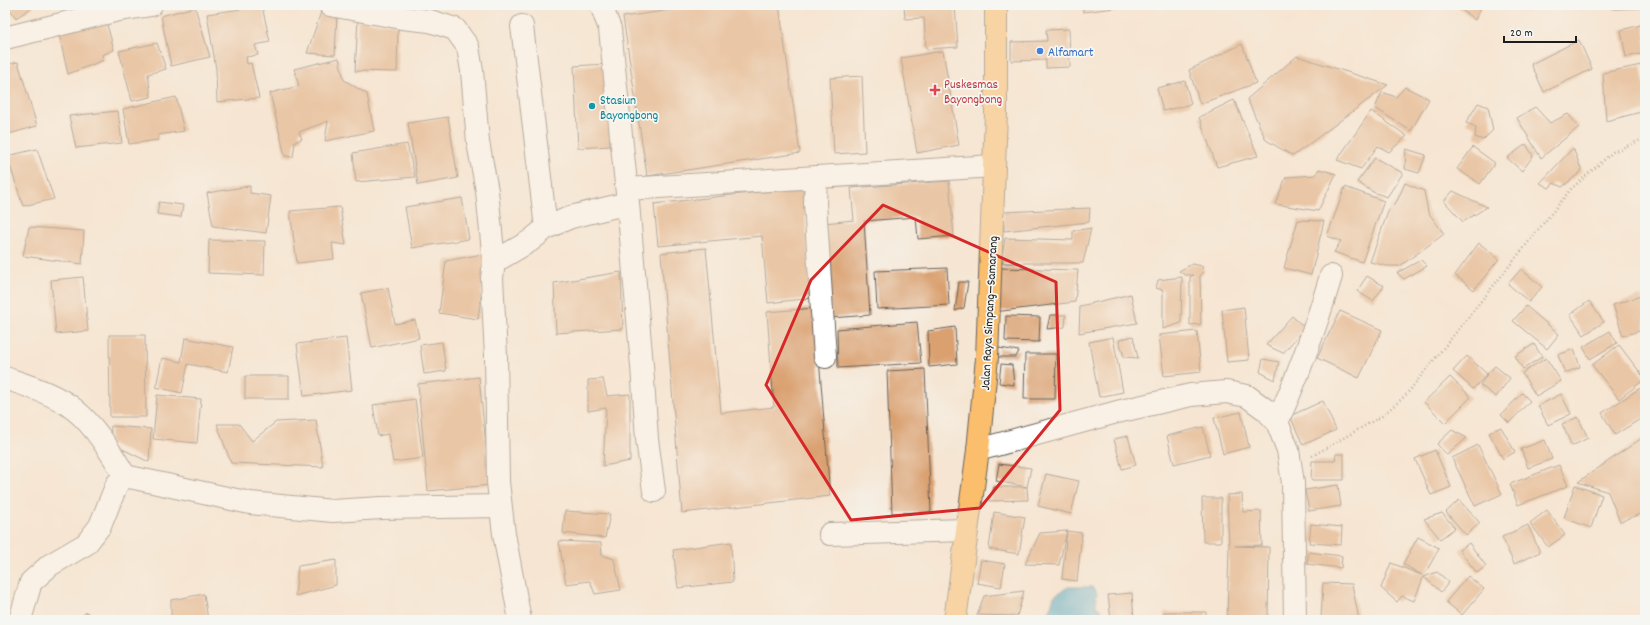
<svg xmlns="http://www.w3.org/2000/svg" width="1650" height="625" font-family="Dekko,sans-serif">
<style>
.water{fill:#4ca8ca;stroke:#346273}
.building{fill:#daa06f}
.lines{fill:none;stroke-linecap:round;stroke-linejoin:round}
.minor-casing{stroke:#68625c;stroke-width:24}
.major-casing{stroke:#68625c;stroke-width:24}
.path{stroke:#68625c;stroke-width:2.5;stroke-dasharray:1 3;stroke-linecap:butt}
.minor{stroke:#fff;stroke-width:22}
.major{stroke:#fabe6d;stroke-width:22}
.marked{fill:none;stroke:#d62828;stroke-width:3;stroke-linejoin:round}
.shop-dot{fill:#3f7fe0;stroke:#f6f6f2;stroke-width:1.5}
.health-dot{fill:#e0444e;stroke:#f6f6f2;stroke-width:1.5}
.culture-dot{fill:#0f9aa8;stroke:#f6f6f2;stroke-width:1.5}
.labels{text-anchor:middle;stroke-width:3.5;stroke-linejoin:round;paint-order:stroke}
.shop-label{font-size:13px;fill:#366cbe;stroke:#f6f6f2;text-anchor:start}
.health-label{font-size:13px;fill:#be3a42;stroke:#f6f6f2;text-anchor:start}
.culture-label{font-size:13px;fill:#0d838f;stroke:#f6f6f2;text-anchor:start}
.street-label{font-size:13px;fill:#1c1c1c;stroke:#f6f6f2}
</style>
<rect width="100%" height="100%" fill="#f6f6f2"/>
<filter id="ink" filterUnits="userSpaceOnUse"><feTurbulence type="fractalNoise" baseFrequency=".025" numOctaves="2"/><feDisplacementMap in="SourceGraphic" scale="8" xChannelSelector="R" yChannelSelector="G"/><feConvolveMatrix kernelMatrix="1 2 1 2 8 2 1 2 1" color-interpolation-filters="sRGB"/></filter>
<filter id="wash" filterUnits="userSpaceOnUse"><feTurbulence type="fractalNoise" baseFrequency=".012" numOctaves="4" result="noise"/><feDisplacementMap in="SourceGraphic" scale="16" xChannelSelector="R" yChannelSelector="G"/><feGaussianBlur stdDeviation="0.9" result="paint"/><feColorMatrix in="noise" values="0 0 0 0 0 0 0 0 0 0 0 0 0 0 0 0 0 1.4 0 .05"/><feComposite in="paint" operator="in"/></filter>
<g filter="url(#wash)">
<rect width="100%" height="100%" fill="#f5e5d2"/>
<!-- water -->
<path class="water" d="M1068 587H1092L1097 593 1096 606 1101 610 1105 620H1047L1054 596Z"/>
<g id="blocks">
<!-- building -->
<path class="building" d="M7 5H36L16 18Z
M705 5H779L800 153 647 176 623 17Z
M904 5H955L958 47 926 49 924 18 905 19Z
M1083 5H1130V6L1083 12Z
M1455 5H1482L1475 20Z
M1613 5H1645V8L1613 9Z
M262 6 270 42 255 45 258 55 246 57 247 64 251 63 259 98 217 102 216 69 207 14Z
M195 7 210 57 171 66 161 16Z
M321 12 337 13 335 55 307 53Z
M105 17 114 50 102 55 104 60 68 74 58 30Z
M358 20 398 25 397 72 355 71Z
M1645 24V53L1626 57 1621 30Z
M1069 29 1070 67 1046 68V60L1011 61V42L1047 41 1046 30Z
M1579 40 1592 69 1544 92 1531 64Z
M157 43 166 69 148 74 151 97 132 101 119 51Z
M1242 44 1256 83 1200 104 1189 70Z
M943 51 959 145 917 153 901 58Z
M1297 56 1388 85 1293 156 1266 140 1247 99Z
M339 58 344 80 367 94 374 131 325 141 328 121 299 132 302 139 295 142 293 157 285 156 270 93 299 86 294 69Z
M18 62 37 126 5 135V65Z
M606 64 610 146 578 148 574 66Z
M1641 65 1645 91V111L1606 121 1603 73Z
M862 76 865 152 834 154 830 78Z
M1185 81 1191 104 1163 111 1157 88Z
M1405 87 1429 99 1411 131 1375 108 1382 92 1396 97Z
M176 97 184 131 158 135V140L129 144 123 109Z
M1234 100 1258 156 1217 167 1199 117Z
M1478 103 1488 107 1493 130 1483 140 1475 137 1476 127 1466 123Z
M1535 107 1550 123 1568 114 1579 127 1541 158 1517 118Z
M118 111 122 143 76 148 69 116Z
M1371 111 1407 136 1389 152 1378 146 1361 169 1337 160Z
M448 117 458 178 418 185 408 123Z
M407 144 415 177 356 182 353 153Z
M1526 144 1533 156 1522 171 1507 158Z
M1473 147 1495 163 1480 184 1457 169Z
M1573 148 1582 171 1562 187 1554 183 1549 188 1540 183Z
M37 149 54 199 23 206 7 156Z
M1406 149 1426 155 1419 173 1405 169Z
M1375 158 1403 173 1387 197 1373 192 1357 182Z
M1319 169 1336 174 1318 211 1275 204 1286 177 1316 175Z
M949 181 954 236 918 239 916 217 864 221 870 315 831 318 824 223 854 220 851 188Z
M1405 183 1424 191 1428 212 1444 234 1400 266H1387L1370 262 1389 209 1397 201Z
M250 186V193L271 196 266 233 213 226 207 193Z
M803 187 812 298 768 303 762 236 658 246 654 204Z
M1345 187 1384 201 1362 262 1334 252 1341 241 1327 236Z
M1453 191 1487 207 1463 222 1444 201Z
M462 198 469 239 412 248 405 207Z
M159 202 183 205 181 217 157 214Z
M340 207 346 245 332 243 334 259 297 263 290 211Z
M1090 208 1089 222 1004 231 1003 212Z
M1298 220 1324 221 1311 275 1284 268Z
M29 227 84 231 82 264 23 256Z
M1091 228 1083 263H1001L1005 238 1073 240V231Z
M209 240 265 241 264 275 208 273Z
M1479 243 1499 259 1474 290 1455 275Z
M706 248 721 413 774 407 767 312 815 308 830 496 682 513 661 253Z
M487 253 478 319 439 313 446 261Z
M1421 260 1427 266 1404 279 1397 273Z
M1192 264 1202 266 1204 272 1200 276 1201 324 1190 325V277L1194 275H1185L1179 271Z
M947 268 949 305 877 309 875 271Z
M1000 268 1078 270 1075 302 994 312Z
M1521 269 1542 287 1529 302 1508 284Z
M621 272 623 329 556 333 554 283Z
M1367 276 1384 286 1373 301 1357 291Z
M83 277 88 331 56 334 51 280Z
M1182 277 1181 323 1163 329V290L1156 288 1158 280Z
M959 282H968L964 308 955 311Z
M388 288 395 324 415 320 419 338 372 348 361 293Z
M1131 294 1137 323 1079 333 1080 306Z
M1641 296 1645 308V329L1623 336 1613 305Z
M1589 301 1604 322 1584 335 1570 315Z
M1526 306 1559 334 1547 349 1513 321Z
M1244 307 1249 360 1227 362 1222 310Z
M1340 311 1382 330 1359 378 1317 358Z
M1050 315H1066L1065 327 1047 329Z
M1006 316 1040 317 1039 342 1005 341Z
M1292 316 1305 328 1283 353 1266 345Z
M917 322 921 363 838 368 837 329Z
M955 327 957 364 929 367 928 331Z
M1197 331 1201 372 1164 376 1159 335Z
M1610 331 1617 343 1590 359 1583 347Z
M109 335H145L146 417H110Z
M1133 336 1138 358 1124 357 1119 340Z
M1113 337 1123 392 1099 397 1089 342Z
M185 338 233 347 228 372 188 364 182 393 156 387 162 358 181 362Z
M346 338 352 390 304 396 297 344Z
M442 342 446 371 424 374 420 345Z
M1534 344 1542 357 1523 369 1515 356Z
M1619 345 1645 379 1619 399 1592 365Z
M999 348 1019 351 1016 357H997Z
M1574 349 1580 367 1565 373 1558 355Z
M1025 354H1056L1055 399H1024Z
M1467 356 1487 374 1495 366 1510 378 1496 397 1480 385 1487 374 1473 389 1453 371Z
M1546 358 1561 381 1536 396 1522 373Z
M1263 359 1279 362 1275 380 1260 372Z
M1001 364 1012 365 1014 385 999 383Z
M925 369 931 512 892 513 887 371Z
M245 376H289V399H245Z
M479 377 490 485 428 491 418 384Z
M1450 377 1471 397 1445 423 1424 402Z
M603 379 607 396 630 394V461L603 466 606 408 588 411V380Z
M1642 387 1645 391V416L1615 435 1602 413Z
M1522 393 1530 401 1509 423 1501 415Z
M1561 394 1571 414 1548 425 1538 406Z
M157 395 201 399 197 443 153 439Z
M415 399 423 458 393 462 388 434 378 436 373 405Z
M1323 401 1336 430 1303 445 1290 416Z
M1241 412 1249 447 1223 454 1214 418Z
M1578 417 1588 438 1572 446 1562 424Z
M316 420 323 467 231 463 217 424H239L252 441 276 422Z
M111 426 151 429 149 462 110 443Z
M1203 427 1210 455 1174 464 1167 436Z
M1501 427 1515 452 1503 459 1489 433Z
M1452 430 1467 438 1447 455 1437 444Z
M1128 436 1136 465 1122 469 1114 439Z
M1645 436V512L1620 522 1608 492 1578 482Z
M1545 440 1552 459 1528 468 1521 449Z
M1478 445 1502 494 1475 506 1452 458Z
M1435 450 1451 487 1431 495 1415 459Z
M1336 454H1344V480H1311L1312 461H1335Z
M999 464 1031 468 1027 487 1028 500 989 501 994 487H1027L996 481Z
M1559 465 1568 486 1518 505 1510 484Z
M1046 474 1079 481 1071 514 1038 506Z
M1338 485 1341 506 1309 511 1305 490Z
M1575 485 1602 495 1591 528 1564 518Z
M1242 494 1243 512 1261 511 1262 545 1235 546 1269 547 1268 620H1227L1229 546 1227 495Z
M1202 498H1221V542H1203Z
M1459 500 1480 523 1466 535 1446 512Z
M1547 510 1565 535 1548 547 1530 523Z
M565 511 610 514 605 538 563 533Z
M994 512 1025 517 1019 554 989 549Z
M1442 513 1455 528 1440 539 1424 519Z
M1311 524 1342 527 1341 545 1309 543Z
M1528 525 1540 552 1514 564 1502 537Z
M1067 531 1059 565 1025 564 1040 533Z
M1067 531 1082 533 1077 581 1062 579Z
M1418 537 1439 548 1424 576 1414 601 1402 596 1397 602 1381 588 1391 563 1422 575 1403 564Z
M559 541 601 543 602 555 614 559 621 590 595 594 590 581 566 584Z
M731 542 733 582 678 588 673 550Z
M1469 543 1486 566 1477 573 1459 550Z
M1309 552 1342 556 1341 568 1307 564Z
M336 560V585L295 596 298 566Z
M981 560 1005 564 1001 587 977 583Z
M1437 572 1449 582 1441 592 1424 577Z
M1468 576 1484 589 1462 615 1446 602Z
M1323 583 1352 584 1359 620 1321 619Z
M1024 591 1017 616 977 615 984 596Z
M1132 593 1134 620H1111L1108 595Z
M204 594 208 620H171V600Z
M87 612 93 620H76Z
M1164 612H1206V620H1164Z"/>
</g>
</g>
<g filter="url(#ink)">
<use href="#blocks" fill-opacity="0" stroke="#68625c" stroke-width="1"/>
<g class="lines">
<defs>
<path id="minor" d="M330 5 402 18 430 21 455 29 468 47 472 71 478 142 487 191 494 262
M522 26 546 228
M5 38 114 11 151 5
M816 177 815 203 825 357
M627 189 994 166
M628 203 642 366 647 439 654 491
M5 378C28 386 56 394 75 410 95 426 112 454 125 476L117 484 100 526 86 544 50 565 31 582 20 620
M1277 422C1299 375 1316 326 1331 276
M978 450 1117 412 1191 395 1226 392 1247 396 1266 410 1277 422 1288 450 1293 483 1295 620
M125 476 250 503 333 511 381 508 500 506
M830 534 966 530
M520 620 504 534 498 482 496 356 492 278 494 262 530 241 546 228 571 217 628 203 610 29 601 5"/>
<path id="major" d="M955 620 978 450 987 358 996 113V5"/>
</defs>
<!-- minor casing -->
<use href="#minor" class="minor-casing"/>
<!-- major casing -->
<use href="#major" class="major-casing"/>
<!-- path -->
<path class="path" d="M1312 456 1382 416 1405 396 1571 189 1613 152 1645 138"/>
<!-- minor -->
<use href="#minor" class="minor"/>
<!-- major -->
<use href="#major" class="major"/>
</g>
</g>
<!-- marked area -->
<path d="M0 0H1650V625H0ZM883 205 1056 282 1060 410 980 508 851 520 766 385 811 280Z" fill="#f5e5d2" fill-opacity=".55" fill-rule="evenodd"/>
<path class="marked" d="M883 205 1056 282 1060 410 980 508 851 520 766 385 811 280Z"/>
<!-- markers -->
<circle class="shop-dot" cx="1040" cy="51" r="4"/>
<path class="health-dot" d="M933 84h4v4h4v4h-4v4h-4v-4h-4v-4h4z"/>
<circle class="culture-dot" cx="592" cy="106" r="4"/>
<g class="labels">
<!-- shop labels -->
<g class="shop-label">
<text x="1048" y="56">Alfamart</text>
</g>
<!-- health labels -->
<g class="health-label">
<text x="944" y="88">Puskesmas<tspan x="944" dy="15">Bayongbong</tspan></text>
</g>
<!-- culture labels -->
<g class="culture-label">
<text x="600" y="104">Stasiun<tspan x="600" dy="15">Bayongbong</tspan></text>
</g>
<!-- street labels -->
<g class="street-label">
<text transform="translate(988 313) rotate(-87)" y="5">Jalan Raya Simpang—Samarang</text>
</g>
</g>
<!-- margin -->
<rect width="1650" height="625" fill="none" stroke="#f6f6f2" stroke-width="20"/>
<!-- scale -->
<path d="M1504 36v6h72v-6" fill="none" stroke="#1c1c1c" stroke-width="2"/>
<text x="1510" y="36" font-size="12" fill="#1c1c1c" stroke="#f6f6f2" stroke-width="3" paint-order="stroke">20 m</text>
</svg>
